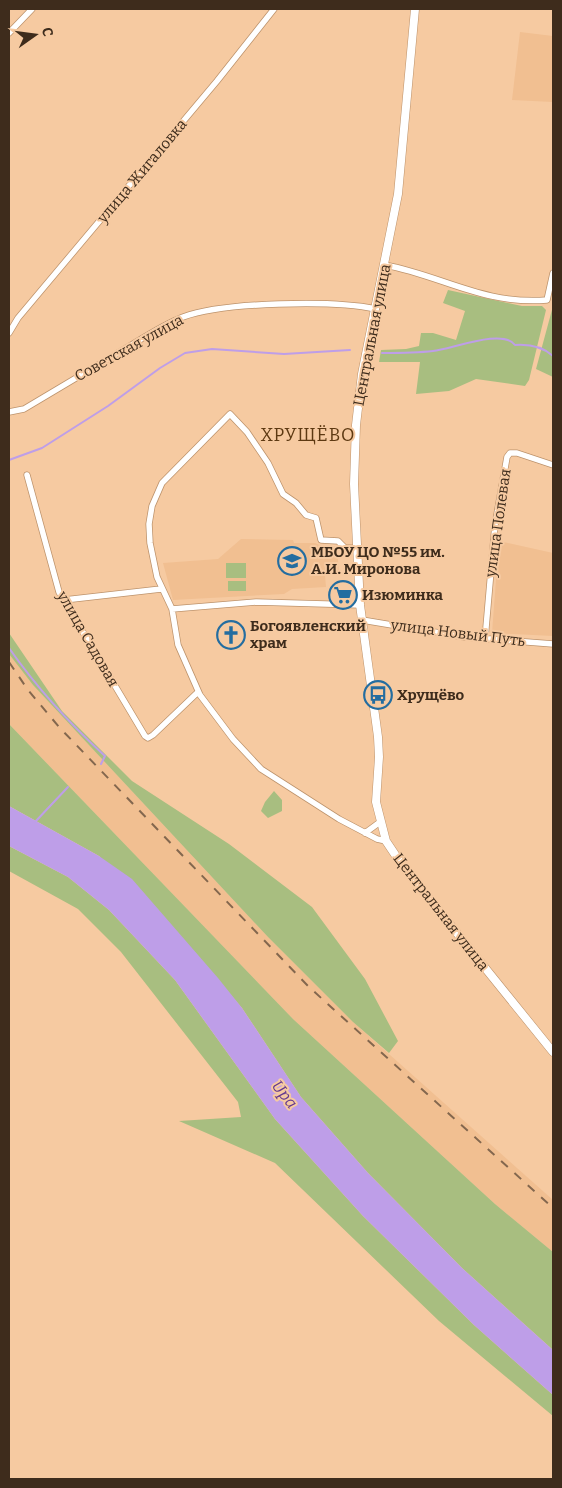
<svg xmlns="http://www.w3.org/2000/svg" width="562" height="1488" font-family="Bitter,serif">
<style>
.built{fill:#f1bf91}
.green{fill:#a8be80}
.water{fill:#be9ee8}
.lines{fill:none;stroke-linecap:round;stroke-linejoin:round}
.stream{stroke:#be9ee8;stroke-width:2}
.street-casing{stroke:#bd936c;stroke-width:7}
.secondary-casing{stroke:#bd936c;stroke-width:9}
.street{stroke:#fff;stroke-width:5.5}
.secondary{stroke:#fff;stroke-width:8}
.rail{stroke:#83674e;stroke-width:2;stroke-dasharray:9 9;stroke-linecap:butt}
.labels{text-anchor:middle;stroke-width:4;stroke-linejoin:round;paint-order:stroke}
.street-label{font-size:15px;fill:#3e2c1c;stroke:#f6caa1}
.poi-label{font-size:15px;font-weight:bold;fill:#3e2c1c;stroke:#f6caa1;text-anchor:start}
.water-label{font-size:16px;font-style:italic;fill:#63388f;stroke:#f6caa1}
.quarter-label{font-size:18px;letter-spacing:1px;fill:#5d3912;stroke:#f6caa1}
</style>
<rect width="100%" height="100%" fill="#f6caa1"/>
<!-- built -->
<path class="built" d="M520 32 553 36V102L512 100Z
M241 539 293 540 294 543H315L324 547 337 546 339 574 325 575 326 587 292 589 284 594 173 600 163 563 218 559Z
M499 541 553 553V636L492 633Z
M9 654 33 685 268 937 353 1022 553 1200V1252L495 1204 293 1019 9 724Z"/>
<!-- green -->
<path class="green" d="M448 290 522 306H542L546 310 529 380 525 386 476 379 449 391 416 394 420 362H379L381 350 406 349 419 346 421 333H433L456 340 465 311 443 303Z
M553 306V377L536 369Z
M226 563H246V578H226Z
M228 581H246V591H228Z
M9 633 62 711 132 781 229 844 312 907 365 979 398 1041 389 1053 353 1022 268 937 33 685 9 654Z
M9 724 293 1019 495 1204 553 1252V1350L462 1268 368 1173 301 1097 242 1008 182 938 99 856 9 806Z
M274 791 282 800V811L268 818 261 811 265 802Z
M9 846 68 877 109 910 175 980 275 1119 363 1216 474 1325 553 1395V1416L439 1321 275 1163 179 1121 241 1117 238 1102 121 952 78 909 9 871Z"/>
<!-- water -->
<path class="water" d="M9 806 99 856 132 879 218 978 242 1008 301 1097 368 1173 462 1268 553 1350V1395L474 1325 363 1216 275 1119 175 980 109 910 68 877 9 846Z"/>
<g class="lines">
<!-- stream -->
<path class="stream" d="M382 353C399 353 416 353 433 351 452 349 503 328 515 345 529 344 543 347 553 356
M9 460 42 448 108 406 160 368 185 353 212 349 284 354 350 350
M9 648C37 688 69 723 105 756L101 764
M35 822 68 787"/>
<defs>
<path id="street" d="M9 33 32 9
M385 265C443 276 483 305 547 300L553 273
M9 333 18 318 217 81 274 9
M9 412 24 409C57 389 90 370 123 350 142 339 162 325 183 317 224 302 333 300 376 309
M27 475 59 592 145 736 148 738 153 735 198 692
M356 548H345L338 541 321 540 316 518 306 515 296 503 283 494 268 463 247 432 230 414 162 483 152 506 149 524 150 543 157 577 172 609 178 645 200 695 233 739 261 769 339 819 377 839 386 841
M64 600 161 589
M172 609 256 602 360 605
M362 620 464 637 553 644
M485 639 495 525 507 457 510 453H517L553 465
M365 833 380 822"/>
<path id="secondary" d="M415 9 398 194 362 374 356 425 354 484 360 605 378 737 379 757 376 802 386 841 402 865 553 1052"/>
</defs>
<!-- street casing -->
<use href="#street" class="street-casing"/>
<!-- secondary casing -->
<use href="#secondary" class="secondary-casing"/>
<!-- street -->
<use href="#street" class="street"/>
<!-- secondary -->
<use href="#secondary" class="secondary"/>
<!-- rail -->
<path class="rail" d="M9 662 28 690 59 727 309 987 553 1208"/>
</g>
<!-- icons -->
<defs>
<symbol id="school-ring" viewBox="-11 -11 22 22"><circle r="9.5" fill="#f6caa1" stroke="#246da0" stroke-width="1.5"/><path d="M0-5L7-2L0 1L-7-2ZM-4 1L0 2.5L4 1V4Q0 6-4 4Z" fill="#246da0"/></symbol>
<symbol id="supermarket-ring" viewBox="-11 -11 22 22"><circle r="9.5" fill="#f6caa1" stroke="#246da0" stroke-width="1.5"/><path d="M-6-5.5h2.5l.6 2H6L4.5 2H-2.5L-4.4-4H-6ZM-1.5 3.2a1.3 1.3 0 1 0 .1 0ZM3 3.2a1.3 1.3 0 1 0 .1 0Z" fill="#246da0"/></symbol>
<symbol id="church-ring" viewBox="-11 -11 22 22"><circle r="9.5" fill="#f6caa1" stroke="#246da0" stroke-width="1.5"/><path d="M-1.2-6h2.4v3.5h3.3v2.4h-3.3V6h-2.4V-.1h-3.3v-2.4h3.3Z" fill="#246da0"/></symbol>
<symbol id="bus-ring" viewBox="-11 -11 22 22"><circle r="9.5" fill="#f6caa1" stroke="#246da0" stroke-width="1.5"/><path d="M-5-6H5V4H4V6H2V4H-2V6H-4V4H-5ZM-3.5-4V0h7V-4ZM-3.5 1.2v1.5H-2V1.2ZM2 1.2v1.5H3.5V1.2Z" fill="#246da0"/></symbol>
</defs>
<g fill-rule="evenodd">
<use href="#school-ring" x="276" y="545" width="32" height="32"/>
<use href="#supermarket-ring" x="327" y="579" width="32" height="32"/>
<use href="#church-ring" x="215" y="619" width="32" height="32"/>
<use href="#bus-ring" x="362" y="679" width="32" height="32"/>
</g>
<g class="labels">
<!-- street labels -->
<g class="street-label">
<text transform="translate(142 171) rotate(-50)" y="5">улица Жигаловка</text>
<text transform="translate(372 335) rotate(-79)" y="5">Центральная улица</text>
<text transform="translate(129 348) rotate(-29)" y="5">Советская улица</text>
<text transform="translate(498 523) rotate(-82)" y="5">улица Полевая</text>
<text transform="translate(458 633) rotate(7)" y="5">улица Новый Путь</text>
<text transform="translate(88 639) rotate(60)" y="5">улица Садовая</text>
<text transform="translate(441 912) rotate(52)" y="5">Центральная улица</text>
</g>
<!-- poi labels -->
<g class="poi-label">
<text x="311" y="557">МБОУ ЦО №55 им.<tspan x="311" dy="17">А.И. Миронова</tspan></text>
<text x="362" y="600">Изюминка</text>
<text x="250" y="631">Богоявленский<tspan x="250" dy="17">храм</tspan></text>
<text x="397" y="700">Хрущёво</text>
</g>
<!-- water labels -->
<g class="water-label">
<text transform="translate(285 1094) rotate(52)" y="6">Upa</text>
</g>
<!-- quarter labels -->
<g class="quarter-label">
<text x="308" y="441">ХРУЩЁВО</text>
</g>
</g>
<!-- border -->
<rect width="562" height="1488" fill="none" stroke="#3e2c1c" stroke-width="20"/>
<!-- north arrow -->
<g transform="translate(35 35) rotate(76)" stroke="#f6caa1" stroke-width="4" paint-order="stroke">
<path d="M0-4L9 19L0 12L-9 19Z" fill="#3e2c1c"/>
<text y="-8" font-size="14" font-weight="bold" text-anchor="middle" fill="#3e2c1c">С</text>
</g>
</svg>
